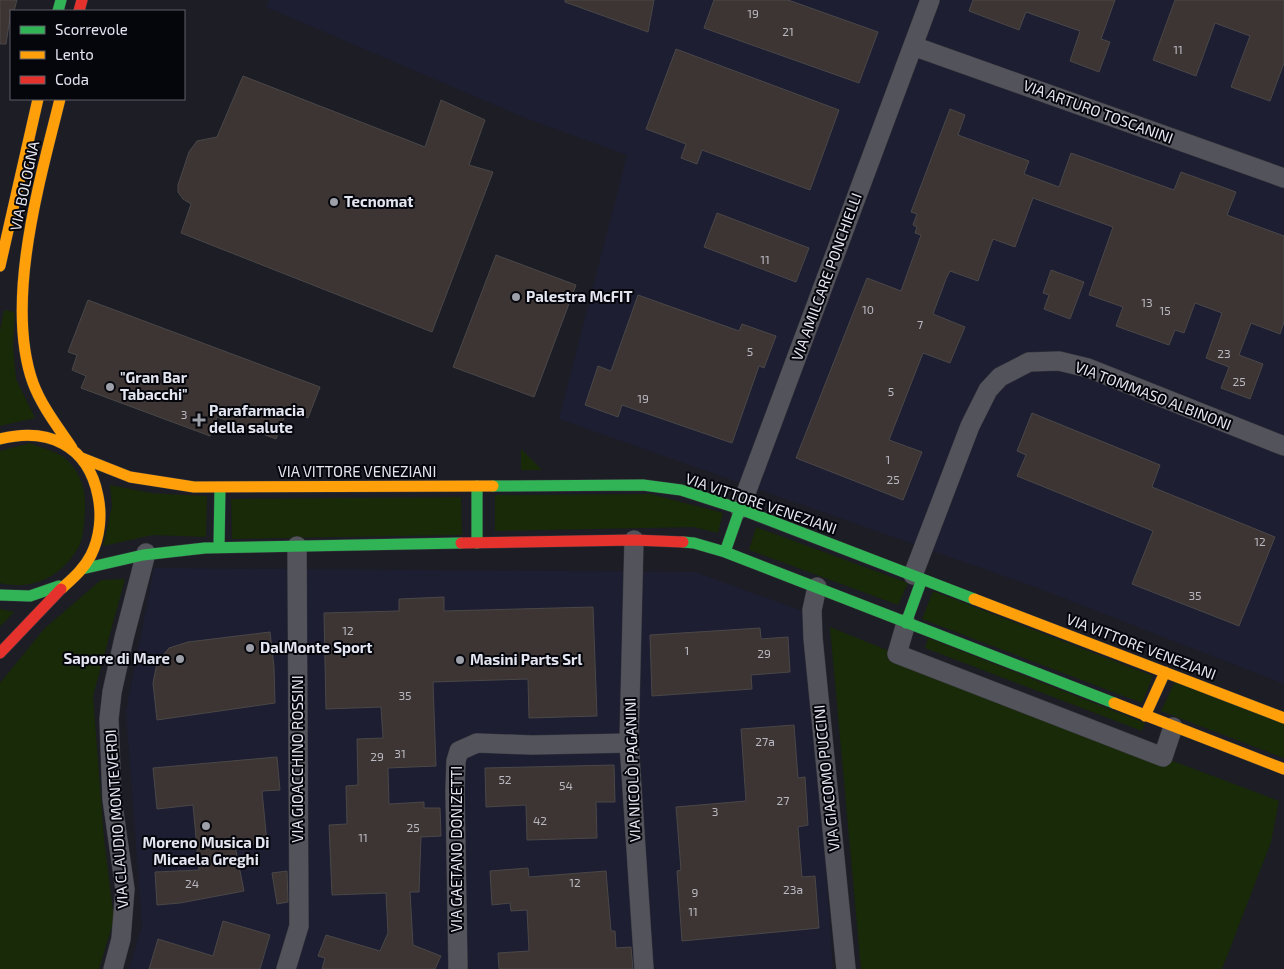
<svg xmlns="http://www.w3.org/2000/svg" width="1284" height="969" font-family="'Exo 2',sans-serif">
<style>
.built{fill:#1d1e31}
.green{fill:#192a08}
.building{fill:#3d3534;stroke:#4a4748}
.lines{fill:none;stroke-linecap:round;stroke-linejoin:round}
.street-casing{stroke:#38383f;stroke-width:20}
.fast-casing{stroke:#38383f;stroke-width:12}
.slow-casing{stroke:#38383f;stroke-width:12}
.jam-casing{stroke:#38383f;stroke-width:12}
.street{stroke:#53545b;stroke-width:19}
.fast{stroke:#30b455;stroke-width:11}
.slow{stroke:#ff9f0a;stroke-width:11}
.jam{stroke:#e5322d;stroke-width:11}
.poi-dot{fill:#9d9fa9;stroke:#05060c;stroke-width:2}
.labels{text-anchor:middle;stroke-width:4;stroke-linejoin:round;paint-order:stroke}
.number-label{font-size:12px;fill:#bab9c1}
.street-label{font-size:15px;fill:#e3e5f0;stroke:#05060c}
.poi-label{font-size:15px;font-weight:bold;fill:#e3e5f0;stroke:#05060c;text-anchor:start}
</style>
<rect width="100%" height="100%" fill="#1c1d25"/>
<!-- built -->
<path class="built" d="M269 0H1284V684L1035 587 559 419 627 155 525 118 266 7Z
M154 568 695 572 808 613 833 969H129L142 925 126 711Z"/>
<!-- green -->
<path class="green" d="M4 310 15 312 13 346 16 379 35 418 0 426V331Z
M30 443C41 448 60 452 68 461 82 475 86 492 85 510 84 522 84 538 78 548 61 577 32 591 0 583V451Z
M521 449 542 470H521Z
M110 485 151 493 207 496 206 537 153 535 103 546 112 506Z
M651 494 723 513 718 533 694 527 495 531V495Z
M461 497 462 535 232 539 231 499Z
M756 527 908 583 898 605 749 550Z
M125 579 93 696 104 839 114 919 99 969H0V683L45 628 101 580Z
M933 591 1153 676 1142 703 922 619Z
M0 609 14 612 0 627Z
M830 627 1008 699 1279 801 1271 842 1222 969H861Z
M928 638 1145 723 1142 731 925 648Z
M1175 681 1284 724V758L1161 711Z"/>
<!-- building -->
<path class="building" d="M0 0H17L14 11H11L6 44H0Z
M565 0H654L648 32 565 2Z
M714 0H788L878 32 859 83 704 28Z
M973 0H1115L1101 39 1110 42 1099 72 1070 61 1080 31 1026 12 1019 30 969 11Z
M1175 0H1284V63L1270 101 1231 87 1250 36 1215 23 1196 76 1153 60Z
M676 49 839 110 810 190 702 150 697 164 681 158 686 144 646 129Z
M243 76 425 147 441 100 485 120 469 165 493 172 432 332 181 233 191 204 183 199 178 192V185L189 152 197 141 217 137Z
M950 109 965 115 958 135 1029 161 1024 174 1059 187 1071 153 1174 190 1181 172 1236 192 1227 215 1284 236V322L1280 334 1251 323 1239 355 1263 364 1250 399 1221 388 1229 367 1206 358 1222 313 1195 303 1184 333 1175 330 1169 345 1116 326 1123 307 1089 295 1113 227 1033 198 1015 247 993 239 978 281 950 271 946 279 933 314 965 327 950 363 923 353 889 440 922 452 903 500 796 458 867 278 901 291 921 235 915 233 917 227 913 225 917 214 911 212Z
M717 213 809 248 796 282 704 247Z
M496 255 576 285 534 397 453 367Z
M1051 270 1084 282 1070 319 1044 309 1049 295 1043 293Z
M638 295 739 331 742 324 776 336 764 368 759 366 732 443 622 405 618 417 585 405 598 366 611 371Z
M88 300 320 387 308 418 287 410 276 439 217 417 210 436 81 388 86 376 72 370 77 355 68 352Z
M1032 413 1160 465 1152 487 1275 537 1239 626 1132 584 1153 531 1017 476 1026 455 1017 451Z
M444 597V611L593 607 597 716 529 718 528 679 433 682 436 766 388 768 389 804 424 802V808H440L441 836 421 837 419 892H410L413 945 441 956 435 969H322L325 958 318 956 326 935 380 951 388 933 386 893 332 895 329 825 347 824 346 786 358 785 357 739 383 738 381 707 326 709 324 613 399 611V599Z
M760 628 761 639 788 637 790 672 751 675 752 689 652 696 650 635Z
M270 632 274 667 275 703 157 720 153 683 157 663 169 648 188 642Z
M794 725 798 778 805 777 808 825 798 827 802 877 815 876 819 928 682 941 677 871 681 870 676 807 746 801 741 729Z
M277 757 280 790 262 791 267 843 235 846 244 891 180 903 157 905 155 872 199 870 193 805 157 809 153 768Z
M614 765 615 802H596L597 838 527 840 526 805 486 807 485 768Z
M528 868 529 877 606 871 611 931H615L616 948 631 947 633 969H499L498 953 529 951 527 910 511 911 510 903 492 905 490 871Z
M287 871 288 902 277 904 272 873Z
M223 921 270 935 260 969H149L158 939 213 956Z"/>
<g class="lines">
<defs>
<path id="street" d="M913 46 1284 178
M740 509 930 0
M634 540 629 743 644 969
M913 575 970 426 988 390 1000 377 1029 362 1059 361 1088 368 1284 446
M817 587 812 610 813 638 846 969
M906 623 897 654 1163 757 1173 727
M113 969 121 939 125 889 112 799 109 719 112 692 124 638 146 553
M286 969 299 926 297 546
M458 969 455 790 456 761 459 751 477 743 532 745 629 743"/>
<path id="fast" d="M58 11 61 0
M477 486V543
M493 486 643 485 681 490 740 509 974 599
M683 542 694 543 725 552 1114 703
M219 547 220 488
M725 552 740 509
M82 569 143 555 205 548 461 543
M0 595 30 596 59 586
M906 623 922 579"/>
<path id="slow" d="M60 99C40 180 4 302 33 383 42 407 58 427 72 448
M0 266 38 99
M0 439C48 427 88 445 98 496 102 515 100 537 91 555 84 569 72 579 61 589
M82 458 130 477 194 487 493 486
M974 599 1284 718
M1114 703 1284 769
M1145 716 1165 672"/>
<path id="jam" d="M79 11 82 0
M461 543 634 540 683 542
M0 653 61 589"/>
</defs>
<!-- street casing -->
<use href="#street" class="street-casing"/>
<!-- fast casing -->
<use href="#fast" class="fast-casing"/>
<!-- slow casing -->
<use href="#slow" class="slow-casing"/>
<!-- jam casing -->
<use href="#jam" class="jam-casing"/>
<!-- street -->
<use href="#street" class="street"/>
<!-- fast -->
<use href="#fast" class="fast"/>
<!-- slow -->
<use href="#slow" class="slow"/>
<!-- jam -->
<use href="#jam" class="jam"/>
</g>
<!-- markers -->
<g class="poi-dot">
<circle cx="334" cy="202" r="5"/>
<circle cx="516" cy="297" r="5"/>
<circle cx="110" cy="387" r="5"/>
<path d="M196.5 412.5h5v5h5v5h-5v5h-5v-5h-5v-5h5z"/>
<circle cx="250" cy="648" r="5"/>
<circle cx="180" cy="659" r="5"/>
<circle cx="460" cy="660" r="5"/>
<circle cx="206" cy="826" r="5"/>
</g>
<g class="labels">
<!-- number labels -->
<g class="number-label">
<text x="753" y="18">19</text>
<text x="788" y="36">21</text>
<text x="1178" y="54">11</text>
<text x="765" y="264">11</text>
<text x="1147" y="307">13</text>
<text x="868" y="314">10</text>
<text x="1165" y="315">15</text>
<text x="920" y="329">7</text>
<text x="750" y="356">5</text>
<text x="1224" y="358">23</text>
<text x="1239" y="386">25</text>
<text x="891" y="396">5</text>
<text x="643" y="403">19</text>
<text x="184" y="419">3</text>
<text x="888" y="464">1</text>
<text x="893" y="484">25</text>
<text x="1260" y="546">12</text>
<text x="1195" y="600">35</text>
<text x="348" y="635">12</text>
<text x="687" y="655">1</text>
<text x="764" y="658">29</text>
<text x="405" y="700">35</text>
<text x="765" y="746">27a</text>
<text x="400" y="758">31</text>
<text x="377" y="761">29</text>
<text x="505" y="784">52</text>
<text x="566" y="790">54</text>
<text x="783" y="805">27</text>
<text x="715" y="816">3</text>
<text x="540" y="825">42</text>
<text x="413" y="832">25</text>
<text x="363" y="842">11</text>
<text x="575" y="887">12</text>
<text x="192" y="888">24</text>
<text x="793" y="894">23a</text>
<text x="695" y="897">9</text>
<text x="693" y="916">11</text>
</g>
<!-- street labels -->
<g class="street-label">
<text transform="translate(1098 112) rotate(20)" y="5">VIA ARTURO TOSCANINI</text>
<text transform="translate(25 186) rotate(-78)" y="5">VIA BOLOGNA</text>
<text transform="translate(827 277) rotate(-70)" y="5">VIA AMILCARE PONCHIELLI</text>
<text transform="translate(1153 396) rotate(21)" y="5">VIA TOMMASO ALBINONI</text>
<text x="357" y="477">VIA VITTORE VENEZIANI</text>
<text transform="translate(761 504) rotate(19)" y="5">VIA VITTORE VENEZIANI</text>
<text transform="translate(1141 647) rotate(21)" y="5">VIA VITTORE VENEZIANI</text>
<text transform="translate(298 759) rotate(-90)" y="5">VIA GIOACCHINO ROSSINI</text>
<text transform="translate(633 770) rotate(-92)" y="5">VIA NICOLÒ PAGANINI</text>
<text transform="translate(827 778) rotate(-96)" y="5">VIA GIACOMO PUCCINI</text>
<text transform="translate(117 819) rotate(-94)" y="5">VIA CLAUDIO MONTEVERDI</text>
<text transform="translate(457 849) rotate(-90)" y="5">VIA GAETANO DONIZETTI</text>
</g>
<!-- poi labels -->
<g class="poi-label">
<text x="344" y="207">Tecnomat</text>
<text x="526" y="302">Palestra McFIT</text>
<text x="120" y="383">"Gran Bar<tspan x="120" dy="17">Tabacchi"</tspan></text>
<text x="209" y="416">Parafarmacia<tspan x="209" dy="17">della salute</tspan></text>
<text x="260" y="653">DalMonte Sport</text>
<text x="170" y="664" text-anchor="end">Sapore di Mare</text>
<text x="470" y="665">Masini Parts Srl</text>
<text x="206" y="848" text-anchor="middle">Moreno Musica Di<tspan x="206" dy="17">Micaela Greghi</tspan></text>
</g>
</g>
<!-- legend -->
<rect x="10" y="10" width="175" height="90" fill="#05060c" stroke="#5e5f67"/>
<rect x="20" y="26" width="25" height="8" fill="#30b455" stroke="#5e5f67"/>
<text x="55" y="35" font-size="15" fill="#e3e5f0">Scorrevole</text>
<rect x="20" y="51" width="25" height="8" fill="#ff9f0a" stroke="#5e5f67"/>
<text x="55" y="60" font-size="15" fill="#e3e5f0">Lento</text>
<rect x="20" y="76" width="25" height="8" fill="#e5322d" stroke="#5e5f67"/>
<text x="55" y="85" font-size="15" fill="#e3e5f0">Coda</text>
</svg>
